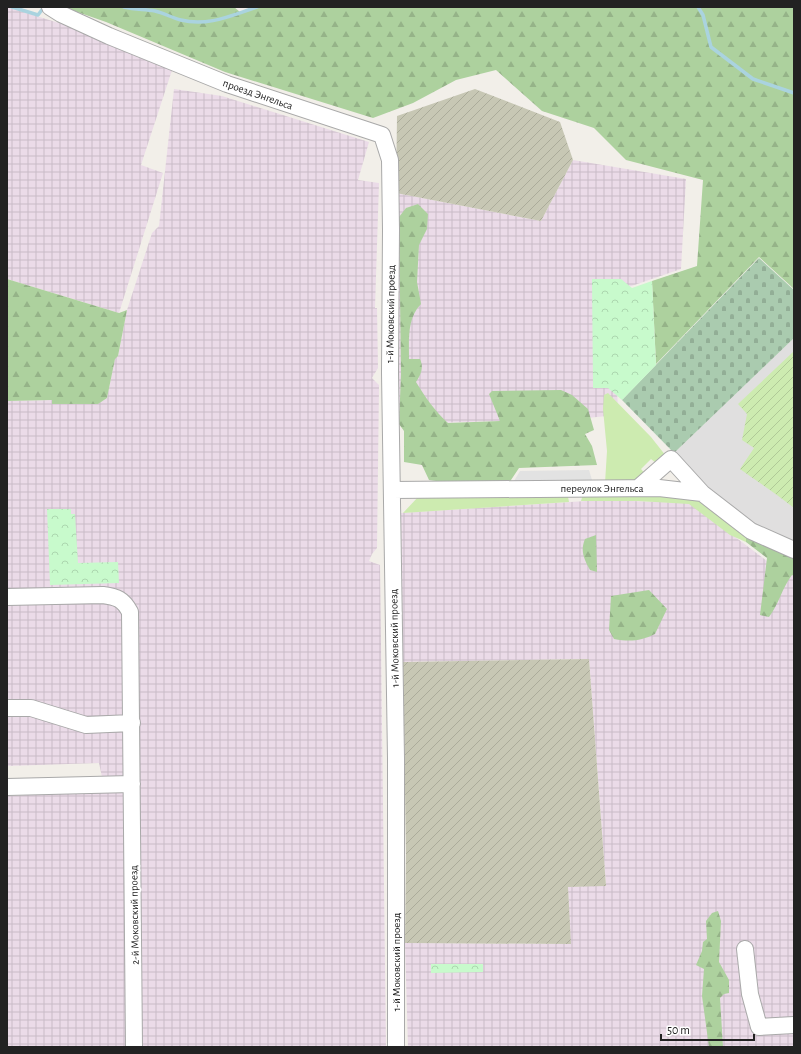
<svg xmlns="http://www.w3.org/2000/svg" width="801" height="1054" font-family="'Alegreya Sans',sans-serif">
<style>
.residential{fill:#e0dfdf}
.industrial{fill:url(#industrial-grid)}
.construction{fill:url(#construction-furrows)}
.grass{fill:#cdebb0}
.forest{fill:url(#forest-firs)}
.cemetery{fill:url(#cemetery-stones)}
.park{fill:url(#park-crowns)}
.garden{fill:url(#garden-furrows)}
.parking{fill:#e2e2e2}
.lines{fill:none;stroke-linecap:round;stroke-linejoin:round}
.stream{stroke:#aad3df;stroke-width:3.5}
.minor-casing{stroke:#a9a9a9;stroke-width:18}
.minor{stroke:#fff;stroke-width:16}
.labels{text-anchor:middle;stroke-width:4;stroke-linejoin:round;paint-order:stroke}
.street-label{font-size:11px;fill:#222;stroke:#fff}
</style>
<defs>
<pattern id="industrial-grid" width="8" height="8" patternUnits="userSpaceOnUse"><rect width="8" height="8" fill="#ebdbe8"/><path d="M0 4h8M4 0v8" fill="none" stroke="#c9bcc7"/></pattern>
<pattern id="construction-furrows" width="10" height="10" patternUnits="userSpaceOnUse"><rect width="10" height="10" fill="#c7c7b4"/><path d="M-1 1l2-2M0 10L10 0M9 11l2-2" fill="none" stroke="#abab9a"/></pattern>
<pattern id="forest-firs" width="22" height="20" patternUnits="userSpaceOnUse"><rect width="22" height="20" fill="#add19e"/><path d="M5 1l3.5 6h-7zM16 11l3.5 6h-7z" fill="#95b388"/></pattern>
<pattern id="cemetery-stones" width="16" height="16" patternUnits="userSpaceOnUse"><rect width="16" height="16" fill="#aacbaf"/><path d="M2 7V4a2 2 0 0 1 4 0v3zM10 15v-3a2 2 0 0 1 4 0v3z" fill="#92ae96"/></pattern>
<pattern id="park-crowns" width="20" height="18" patternUnits="userSpaceOnUse"><rect width="20" height="18" fill="#c8facc"/><path d="M2 6a3 3 0 1 1 6 0M12 15a3 3 0 1 1 6 0" fill="none" stroke="#acd6af"/></pattern>
<pattern id="garden-furrows" width="10" height="10" patternUnits="userSpaceOnUse"><rect width="10" height="10" fill="#cdebb0"/><path d="M-1 1l2-2M0 10L10 0M9 11l2-2" fill="none" stroke="#b0c997"/></pattern>
</defs>
<rect width="100%" height="100%" fill="#f2efe9"/>
<!-- residential -->
<path class="residential" d="M794 338V565L758 540 674 453Z"/>
<!-- industrial -->
<path class="industrial" d="M7 7 140 48 174 64 141 165 163 173 119 313 7 279Z
M174 89 222 96 369 142 358 180 379 183 375 308H377L378 368 372 378 379 385 377 548 372 554 369 561 380 565 386 1047H7V796L105 791 99 763 7 766V401L52 400V404H97L107 398 115 358 118 356 127 310 152 233 159 226Z
M573 160 686 179 681 269 614 292 618 415 576 419 399 424 396 193 541 221Z
M602 500 689 503 698 509 767 561 794 576V1047H408L405 943 570 944 568 887 606 885 589 659 403 662 401 513Z"/>
<!-- construction -->
<path class="construction" d="M475 89 560 122 573 160 541 221 396 193 397 116Z
M589 659 606 886 568 887 571 944 405 943 406 854 403 662Z"/>
<!-- grass -->
<path class="grass" d="M608 393 651 437 666 456 656 463 651 459 641 469 647 476 640 483H605L607 451 603 409 604 395Z
M583 494 692 497 705 503 746 537V542L730 535 689 504 638 501H581Z
M562 495 568 497 569 502 403 513 418 497Z"/>
<!-- forest -->
<path class="forest" d="M63 7H234L240 12 253 7H794V289L759 257 656 364 652 281 697 266 703 180 626 160 594 128 542 111 496 70 456 80 413 103 373 118 225 72 106 22Z
M418 204 428 214 427 229 419 245 417 282 421 304C407 318 409 340 409 359H420C424 368 421 374 416 382 425 397 435 411 448 423L500 421 489 394 492 391 561 390 572 395 588 409 594 430 585 434 592 446 597 465 519 468 509 483 463 485 429 480 422 465 404 462V431L399 424 401 374 399 217 406 208Z
M7 279 119 313 127 310 118 356 115 359 107 398 98 404H52V400L7 401Z
M596 535 597 572 590 570C584 559 580 551 585 539Z
M746 537 794 556V576L792 575C782 588 779 604 769 617L760 615 767 558 746 542Z
M649 590 667 609 655 634C641 641 630 642 614 639L609 630 611 596Z
M718 911 721 921 719 962 729 980V993L724 994 720 998 723 1047H709L702 996 704 969 696 965 702 951 703 942 707 939 706 921 712 913Z"/>
<!-- cemetery -->
<path class="cemetery" d="M759 258 794 290V338L674 453 622 400Z"/>
<!-- park -->
<path class="park" d="M592 279H621L632 288 652 281 656 365 622 400 608 388H593Z
M47 509H71V514H75L78 563 118 562 119 583 50 585Z
M431 964H483V972L431 973Z"/>
<!-- garden -->
<path class="garden" d="M793 352H794V508C777 494 758 482 740 469L754 448 742 440 747 414 738 404Z"/>
<!-- parking -->
<path class="parking" d="M589 470 595 490 508 491 520 471Z"/>
<g class="lines">
<!-- stream -->
<path class="stream" d="M12 7 38 15 44 7
M124 7C135 10 144 9 155 11 164 13 172 18 181 20 208 27 232 15 257 7
M698 7 703 15 711 47 753 79 794 93"/>
<defs>
<path id="minor" d="M50 7 61 14 109 36 227 84 382 135 390 160 391 230 390 373 396 758V1047
M638 488 671 459 702 493
M392 490 659 488 702 493 751 531 794 550
M7 597 103 595C117 597 123 599 130 612L134 1047
M7 708H31L86 725 132 723
M7 787 132 784
M745 949 750 994 759 1027 794 1025"/>
</defs>
<!-- minor casing -->
<use href="#minor" class="minor-casing"/>
<!-- minor -->
<use href="#minor" class="minor"/>
</g>
<g class="labels">
<!-- street labels -->
<g class="street-label">
<text transform="translate(258 94) rotate(19)" y="4">проезд Энгельса</text>
<text transform="translate(390 314) rotate(-89)" y="4">1-й Моковский проезд</text>
<text x="602" y="492">переулок Энгельса</text>
<text transform="translate(394 638) rotate(-91)" y="4">1-й Моковский проезд</text>
<text transform="translate(134 915) rotate(-91)" y="4">2-й Моковский проезд</text>
<text transform="translate(396 962) rotate(-90)" y="4">1-й Моковский проезд</text>
</g>
</g>
<!-- border -->
<rect width="801" height="1054" fill="none" stroke="#222222" stroke-width="16"/>
<!-- scale -->
<path d="M661 1034v6h93v-6" fill="none" stroke="#222222" stroke-width="2"/>
<text x="667" y="1034" font-size="12" fill="#222222" stroke="#ffffff" stroke-width="3" paint-order="stroke">50 m</text>
</svg>
